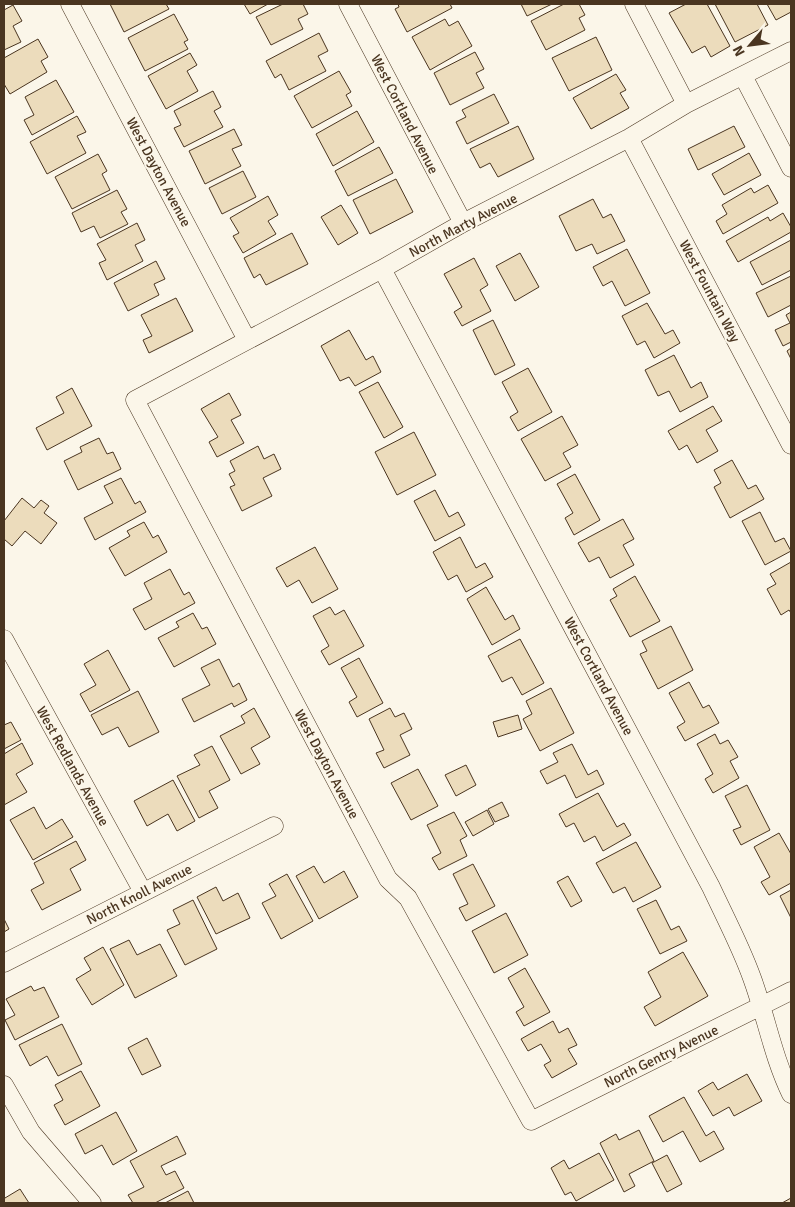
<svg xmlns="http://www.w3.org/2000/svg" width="795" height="1207" font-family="Signika,sans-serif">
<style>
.building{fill:#ecdcbc;stroke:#4a3520}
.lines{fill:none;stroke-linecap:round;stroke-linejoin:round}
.minor-casing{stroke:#4a3520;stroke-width:19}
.minor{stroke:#fbf6e9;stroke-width:18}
.labels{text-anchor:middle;stroke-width:4;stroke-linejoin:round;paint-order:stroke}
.street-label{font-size:14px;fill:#4a3520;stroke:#fbf6e9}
</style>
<rect width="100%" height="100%" fill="#fbf6e9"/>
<!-- building -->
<path class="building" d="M110 4H166L169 9 124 32Z
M244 4H268L250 14Z
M283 4H303L308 14 298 19 303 29 271 45 256 17Z
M398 4H450L452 8 407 32 395 9 399 7Z
M521 4H552L527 16Z
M564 4H579L585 15 579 18 585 30 546 50 531 21Z
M686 4H707L730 46 711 57 705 46 692 53 669 13Z
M715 4H757L768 25 735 42Z
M767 4H791V12L776 20Z
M13 5 22 21 13 26 21 42 4 50V10Z
M174 14 188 40 184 42 188 49 145 71 128 38Z
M445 19 449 26 458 21 472 46 430 70 412 37Z
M319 33 328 51 318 56 326 71 289 90 281 74 275 78 266 61Z
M596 37 612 70 569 91 552 58Z
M38 39 48 57 41 61 47 72 10 94 4 84V58Z
M475 52 484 69 476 73 484 88 450 105 434 73Z
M190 53 197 65 187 71 198 91 166 109 148 76Z
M339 71 351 92 346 95 352 106 312 128 294 96Z
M616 74 626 90 620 93 629 108 591 129 573 98Z
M56 80 74 112 32 135 24 120 34 115 25 97Z
M213 91 221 107 214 111 223 127 184 147 174 128 181 125 174 111Z
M494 94 509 123 467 144 456 122 466 117 462 110Z
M357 111 374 142 333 166 316 134Z
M77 116 86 132 77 136 86 153 47 174 30 142Z
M518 126 534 159 498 177 490 163 480 168 470 149Z
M734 126 745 147 698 170 688 149Z
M234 129 242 145 232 149 241 166 205 184 189 151Z
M379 147 393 173 348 196 335 171Z
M749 153 761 175 724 195 712 174Z
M98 154 107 171 102 174 110 190 72 209 55 177Z
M243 171 256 197 222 214 209 188Z
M396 179 413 212 370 234 353 200Z
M768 185 778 203 723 234 716 221 727 214 722 205 751 188 754 193Z
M117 190 127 209 121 212 128 224 100 238 94 226 81 232 72 213Z
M268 196 278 215 268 221 276 234 243 253 233 236 239 233 230 218Z
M593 199 603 218 611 214 625 241 597 254 592 244 576 251 559 216Z
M341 205 358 233 338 245 321 217Z
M783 213 791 227V232L738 262 726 241 768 217 770 221Z
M137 223 145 240 135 245 143 261 107 280 99 263 106 260 97 244Z
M292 233 308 264 266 285 260 274 254 278 244 258Z
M791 240V270L762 285 750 262Z
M627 249 650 293 625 306 612 281 603 286 593 267Z
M520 253 539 287 515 301 496 266Z
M474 258 488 285 480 290 491 311 462 326 454 312 462 307 444 274Z
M156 261 165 279 154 284 159 295 128 311 114 283Z
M791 276V305L768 317 756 293Z
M176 298 193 331 149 353 143 340 152 336 141 315Z
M647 303 665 334 673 330 680 343 654 358 645 341 637 345 622 316Z
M791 312V342L783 346 775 330 790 323 786 315Z
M493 320 515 365 495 375 473 330Z
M349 330 366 360 373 356 381 372 355 386 349 377 340 381 321 346Z
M791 348V359L787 351Z
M674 355 691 388 701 382 708 397 680 412 669 391 658 396 645 370Z
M528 368 552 412 518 431 510 417 518 412 502 382Z
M378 382 403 427 384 438 359 392Z
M72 388 92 426 47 450 36 428 64 413 56 397Z
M229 393 241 415 231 420 244 443 217 457 209 442 218 437 201 409Z
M713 406 722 421 706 430 718 451 697 463 687 445 679 450 668 431Z
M562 416 578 445 563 453 571 467 545 481 521 439Z
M414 432 436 475 397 495 375 452Z
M99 438 107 454 113 452 121 469 78 490 64 461 82 452 80 447Z
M258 446 264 459 274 454 281 469 263 478 272 496 242 511 230 487 235 485 229 474 235 471 230 461Z
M732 460 748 489 756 485 764 499 730 518 714 487 721 483 714 470Z
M575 474 600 520 574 535 565 518 573 513 557 484Z
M121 478 135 504 140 501 146 512 95 540 84 518 113 503 104 486Z
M435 490 449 517 458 512 465 525 435 541 414 501Z
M22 498 34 508 41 500 49 506 44 513 57 523 41 544 25 531 12 546 4 539V521Z
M760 512 775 542 784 538 791 551 765 565 742 521Z
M623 519 634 539 623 545 634 565 610 578 599 557 589 562 578 543Z
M144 522 153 538 158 535 167 552 125 576 109 548 130 536 127 531Z
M460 537 476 568 485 563 493 577 466 592 457 575 448 580 433 552Z
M315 547 338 589 312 603 299 580 287 587 276 568Z
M791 562V613L789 610 781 615 767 589 776 584 770 574Z
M170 569 184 595 189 592 195 603 145 630 133 609 152 599 144 583Z
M635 576 660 621 630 637 610 600 617 596 613 589Z
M486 587 505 620 513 615 520 629 492 645 467 599Z
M330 607 335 615 344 610 364 646 329 665 321 651 329 646 313 616Z
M193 613 202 629 207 627 216 644 174 667 158 638 179 627 176 622Z
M671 626 693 670 658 689 640 654 647 651 642 641Z
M520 639 544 683 522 695 512 677 502 682 488 656Z
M108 650 130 690 90 712 80 694 96 685 84 664Z
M359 658 383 703 357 717 349 702 357 697 341 668Z
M219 659 233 687 239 683 247 700 234 707 232 703 194 722 182 699 210 685 201 668Z
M689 682 703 708 709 705 719 723 685 741 677 727 685 722 669 693Z
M551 688 574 733 540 751 523 719 532 714 526 701Z
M138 691 159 732 129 747 118 727 102 735 91 715Z
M254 708 270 737 251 748 260 764 241 774 220 736 245 723 241 716Z
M390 708 395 717 404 713 412 729 400 735 410 755 384 768 376 753 384 750 369 719Z
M518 715 522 729 498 737 493 722Z
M11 722 21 740 4 749V725Z
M715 734 720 744 728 740 738 757 730 761 739 778 713 793 705 779 713 774 697 744Z
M22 743 33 764 16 774 27 792 4 805V754Z
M572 744 588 775 597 770 604 784 576 798 565 775 547 784 540 771 558 762 553 753Z
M212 746 230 780 209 791 218 808 199 818 177 776 200 765 194 755Z
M466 765 476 785 456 796 445 775Z
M418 769 438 806 411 820 391 783Z
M173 780 195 821 177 831 168 814 147 826 134 801Z
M747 785 770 830 741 845 733 830 741 827 725 796Z
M598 793 617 827 624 823 631 835 603 851 595 836 584 842 574 823 566 827 559 814Z
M502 802 509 816 495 822 488 809Z
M34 807 46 829 62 819 73 837 33 860 10 820Z
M487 810 494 824 473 836 465 822Z
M454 812 467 836 460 840 467 856 439 870 432 858 441 853 427 825Z
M779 833 791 854V883L769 895 761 882 770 877 754 847Z
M76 841 86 860 70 869 81 890 42 910 31 890 44 883 34 863Z
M636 842 661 887 633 902 625 887 613 893 596 863Z
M473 864 495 906 466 921 459 908 468 904 453 874Z
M314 866 324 883 344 871 358 897 319 919 296 876Z
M287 874 313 921 281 939 262 903 276 896 269 884Z
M568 876 582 901 571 907 557 882Z
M216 887 223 901 238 893 250 918 216 934 197 897Z
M791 890V918L780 896Z
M193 900 217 949 185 965 167 930 180 924 173 910Z
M656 900 671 930 679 926 687 941 660 954 637 909Z
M506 913 528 955 494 973 472 931Z
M4 919 9 929 4 932Z
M129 940 137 955 160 944 177 976 135 998 110 949Z
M103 947 124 985 92 1005 76 979 91 970 84 958Z
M683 952 708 996 655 1026 644 1007 661 997 648 972Z
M525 968 550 1012 524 1026 516 1012 524 1007 508 978Z
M31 986 34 991 44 987 59 1017 15 1040 5 1020 15 1015 6 999Z
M553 1021 559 1033 568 1028 577 1045 568 1049 577 1064 552 1078 544 1065 551 1061 541 1044 528 1051 521 1039Z
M62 1024 82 1064 58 1076 47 1056 30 1066 19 1045Z
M147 1038 161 1066 142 1075 128 1048Z
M81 1071 100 1106 65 1125 54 1105 63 1100 55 1085Z
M747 1074 762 1101 734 1116 729 1107 713 1116 698 1091 713 1082 718 1090Z
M684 1097 706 1136 714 1131 724 1149 700 1162 683 1131 663 1142 649 1116Z
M116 1112 137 1151 113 1165 102 1145 85 1154 75 1134Z
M639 1130 654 1161 629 1174 635 1186 624 1192 600 1143 616 1134 619 1140Z
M177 1136 186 1154 161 1166 166 1175 175 1171 184 1188 155 1203H133L128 1195 144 1187 130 1161Z
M599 1153 614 1180 576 1201 571 1192 565 1195 551 1168 564 1160 569 1169Z
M667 1155 682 1184 667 1192 652 1163Z
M20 1189 29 1203H4V1196L5 1198Z
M188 1191 194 1203H165Z
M791 1198V1203H782Z"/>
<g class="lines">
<defs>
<path id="minor" d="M70 4 247 340
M348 4 463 223
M634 4 686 104
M791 51 686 104 629 138 463 223 382 269 135 400 388 879 408 898 531 1121 791 991
M743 76 791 168
M629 138 791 445
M382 269 711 887C725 917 741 947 752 978 766 1016 773 1057 791 1094
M4 639 143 892
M4 963 274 826
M4 1085 31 1132 92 1203"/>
</defs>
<!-- minor casing -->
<use href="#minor" class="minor-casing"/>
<!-- minor -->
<use href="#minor" class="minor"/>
</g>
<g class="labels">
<!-- street labels -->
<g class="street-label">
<text transform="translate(405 114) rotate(63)" y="5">West Cortland Avenue</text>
<text transform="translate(159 172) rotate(62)" y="5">West Dayton Avenue</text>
<text transform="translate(463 225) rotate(-28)" y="5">North Marty Avenue</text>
<text transform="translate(710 291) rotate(62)" y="5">West Fountain Way</text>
<text transform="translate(599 676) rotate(62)" y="5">West Cortland Avenue</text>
<text transform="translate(327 764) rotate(62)" y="5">West Dayton Avenue</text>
<text transform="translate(73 766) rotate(61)" y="5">West Redlands Avenue</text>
<text transform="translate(139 894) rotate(-27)" y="5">North Knoll Avenue</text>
<text transform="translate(661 1056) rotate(-26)" y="5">North Gentry Avenue</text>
</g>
</g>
<!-- border -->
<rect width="795" height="1207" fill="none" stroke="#4a3520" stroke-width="10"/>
<!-- north arrow -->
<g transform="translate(750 45) rotate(242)" stroke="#fbf6e9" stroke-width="4" paint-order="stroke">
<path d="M0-4L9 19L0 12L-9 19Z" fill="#4a3520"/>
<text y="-8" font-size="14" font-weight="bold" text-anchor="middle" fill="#4a3520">N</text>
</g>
</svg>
